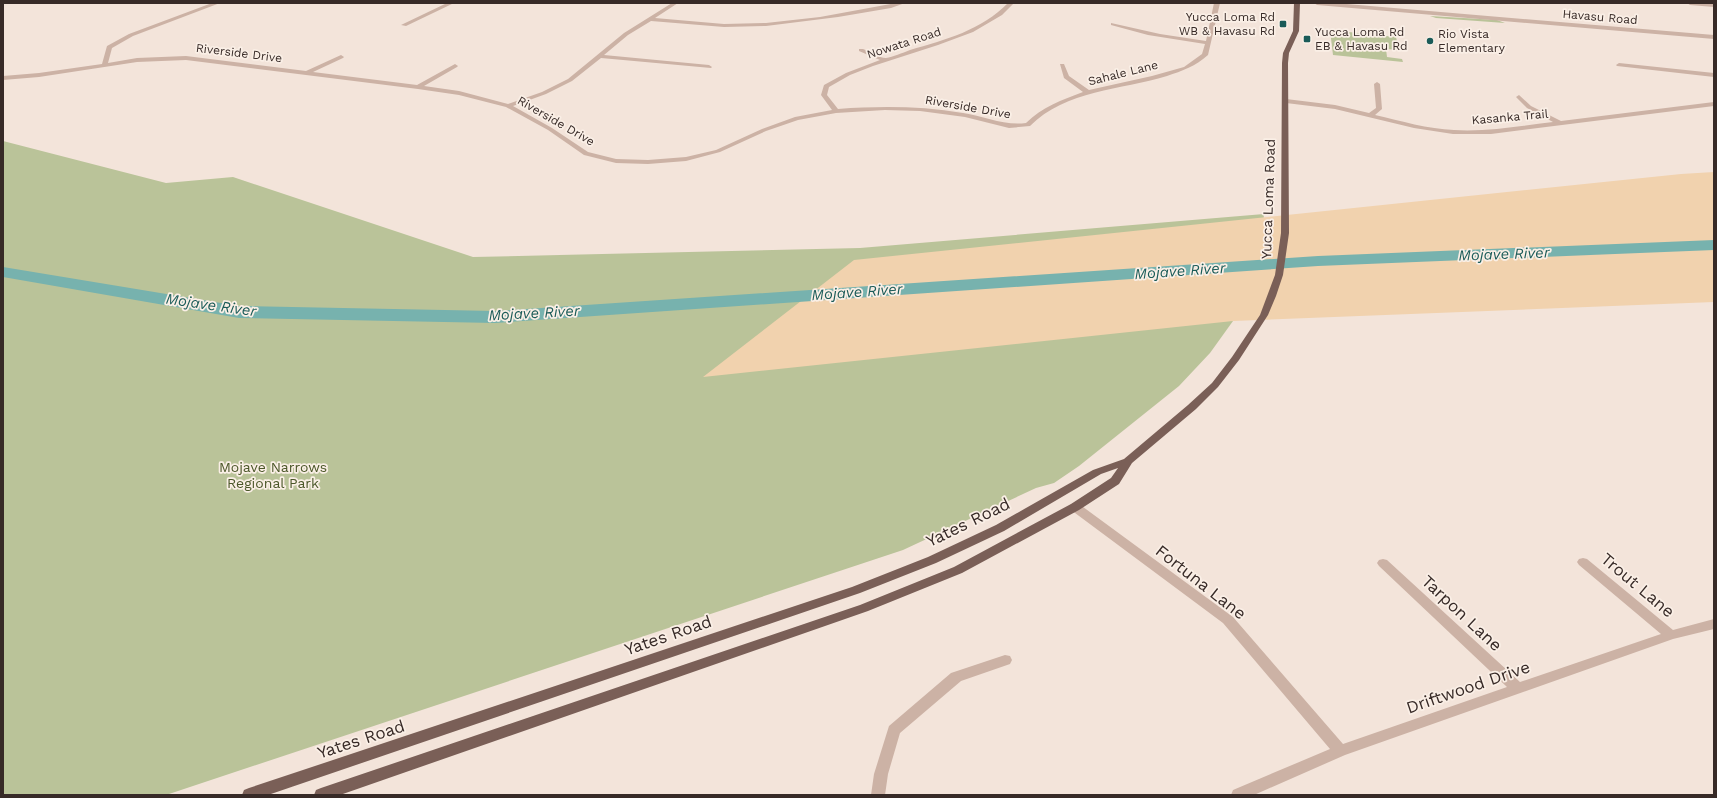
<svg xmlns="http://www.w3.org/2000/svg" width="1717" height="798" font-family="'Work Sans',sans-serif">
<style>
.green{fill:#bac399}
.sand{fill:#f1d2ae}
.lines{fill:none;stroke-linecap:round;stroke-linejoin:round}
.river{fill:#77b2ae;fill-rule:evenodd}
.minor{fill:#ccb2a5;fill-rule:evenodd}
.major{fill:#7a5f57;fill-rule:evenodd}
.poi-dot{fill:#1a5b58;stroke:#faefe6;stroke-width:1.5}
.labels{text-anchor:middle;stroke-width:3.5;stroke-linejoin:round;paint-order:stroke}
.far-poi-label{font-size:12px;fill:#372a27;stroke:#faefe6;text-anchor:start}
.far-street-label{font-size:12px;fill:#372a27;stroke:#faefe6}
.street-label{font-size:14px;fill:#372a27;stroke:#faefe6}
.park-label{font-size:14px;fill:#4b5729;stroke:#faefe6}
.water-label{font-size:15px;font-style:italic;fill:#1a5b58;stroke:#faefe6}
.near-street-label{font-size:17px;fill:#372a27;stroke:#faefe6}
</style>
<rect width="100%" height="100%" fill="#f3e4da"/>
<!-- green -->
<path class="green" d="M1430 16 1497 20 1505 23 1436 18Z
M1330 30 1396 37 1399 50 1386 49 1387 57 1402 59 1403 62 1333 55Z
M3 141 166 183 233 177 473 257 860 248 1264 214 1262 238 1233 321 1210 353 1179 386 1079 466 1054 483 1036 488 903 550 166 795H3Z"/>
<!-- sand -->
<path class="sand" d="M1714 172V302L1233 321 703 377 854 260 1681 174Z"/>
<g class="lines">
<!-- river -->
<path class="river" d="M1714 240V250L1318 266 495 323 239 318 3 277V267L239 306 495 311 1318 256Z"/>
<!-- minor -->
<path class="minor" d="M212 3H220L133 36 112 48 108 63 137 58 186 56 306 71 341 55 344 57 343 58 313 72 417 85 455 64 458 66 457 67 424 86 459 91 508 104 542 92 568 79 624 33 672 3H678L655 18 724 24 766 23 820 17 896 3H905L891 8 838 17 766 26 724 27 651 21 628 35 604 55 709 65 712 67 711 68 601 58 572 81 546 94 513 106 552 128 588 152 616 159 648 160 686 157 716 150 762 129 795 117 832 110 821 95 824 85 846 73 880 60 859 51V49H863C869 51 879 58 886 58 893 57 902 53 910 50 945 40 982 30 1008 3H1014L1002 15 973 32 938 45 873 66 850 75 829 87 827 95 838 109C880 106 921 106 963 113 984 116 1004 126 1026 123 1042 107 1062 100 1083 92L1064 78 1060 64H1064L1069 76 1089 90 1152 76 1184 67 1202 54 1205 44 1148 35 1111 25V23L1160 34 1206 41 1214 3H1220L1208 55C1196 66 1182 71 1167 76 1121 90 1066 90 1030 126L1009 128 965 117 920 111 885 110 836 113 798 120 766 131 720 152 686 161 648 164 616 163 584 155 548 130 506 107 459 95 418 89 186 60 137 62 39 77 3 80V76L39 73 102 64 107 46 129 34Z
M447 3H454L406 26 401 25Z
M1314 3H1335L1714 35V39L1317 5Z
M1687 3H1714V7L1690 5Z
M1619 63 1714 73V77L1617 66 1616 65Z
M1377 82 1380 84 1382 109 1375 115C1401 121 1428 129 1454 130 1487 132 1520 126 1553 122L1527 108 1516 97 1519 95 1531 106 1561 121 1714 102V106L1491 134H1453L1414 128 1335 109 1286 103 1283 101 1286 99 1335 105 1369 113 1376 108 1374 84Z
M1075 503 1079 504 1233 617 1343 744 1507 687 1379 566 1377 563 1379 560 1383 559 1387 560 1520 682 1661 634 1579 565 1577 562 1579 559 1583 558 1587 559 1673 630 1714 619V629L1673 639 1345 755 1254 795H1231L1233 790 1330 749 1223 623 1071 510 1069 507 1071 504Z
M1005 655 1010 656 1012 660 1010 664 961 681 900 733 888 774 885 795H871L874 774 889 726 951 673Z"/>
<!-- major -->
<path class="major" d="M1294 3H1300L1299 31 1289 53 1288 63 1289 233 1283 275 1276 296 1268 315 1239 360 1218 387 1196 409 1132 463 1119 484 1079 510 962 573 868 611 340 795H314L316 790 321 788 860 605 954 567 1071 504 1111 478 1118 468 1101 474 1004 531 936 563 860 593 268 795H242L244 790 249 788 852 587 928 557 996 525 1093 470 1124 459 1188 405 1212 383 1232 357 1260 315 1275 275 1281 233 1282 63 1283 53 1293 31Z"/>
</g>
<!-- markers -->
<g class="poi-dot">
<rect x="1279" y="20" width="8" height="8" rx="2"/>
<rect x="1303" y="35" width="8" height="8" rx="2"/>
<circle cx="1430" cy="41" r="4"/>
</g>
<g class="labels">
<!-- far-poi labels -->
<g class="far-poi-label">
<text x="1275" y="21" text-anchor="end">Yucca Loma Rd<tspan x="1275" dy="14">WB &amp; Havasu Rd</tspan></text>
<text x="1315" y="36">Yucca Loma Rd<tspan x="1315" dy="14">EB &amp; Havasu Rd</tspan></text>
<text x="1438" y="38">Rio Vista<tspan x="1438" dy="14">Elementary</tspan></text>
</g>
<!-- far-street labels -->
<g class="far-street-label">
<text transform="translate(1600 17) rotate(5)" y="4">Havasu Road</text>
<text transform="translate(904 43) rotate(-18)" y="4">Nowata Road</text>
<text transform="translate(239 53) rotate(7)" y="4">Riverside Drive</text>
<text transform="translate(1123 73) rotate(-14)" y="4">Sahale Lane</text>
<text transform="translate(968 107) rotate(10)" y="4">Riverside Drive</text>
<text transform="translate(1510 117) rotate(-5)" y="4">Kasanka Trail</text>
<text transform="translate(556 121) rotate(30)" y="4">Riverside Drive</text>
</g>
<!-- street labels -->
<g class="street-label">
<text transform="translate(1268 199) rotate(-88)" y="5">Yucca Loma Road</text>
</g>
<!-- park labels -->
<g class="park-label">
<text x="273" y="472">Mojave Narrows<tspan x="273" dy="16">Regional Park</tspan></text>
</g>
<!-- water labels -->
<g class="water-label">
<text transform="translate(1504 254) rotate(-2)" y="5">Mojave River</text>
<text transform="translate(1180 271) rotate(-4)" y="5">Mojave River</text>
<text transform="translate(857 292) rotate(-4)" y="5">Mojave River</text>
<text transform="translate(211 305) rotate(8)" y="5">Mojave River</text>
<text transform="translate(534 313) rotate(-3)" y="5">Mojave River</text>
</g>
<!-- near-street labels -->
<g class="near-street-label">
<text transform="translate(968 522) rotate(-26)" y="6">Yates Road</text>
<text transform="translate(1201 582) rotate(38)" y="6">Fortuna Lane</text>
<text transform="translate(1638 585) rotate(40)" y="6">Trout Lane</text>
<text transform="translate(1462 613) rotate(43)" y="6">Tarpon Lane</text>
<text transform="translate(668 635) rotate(-19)" y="6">Yates Road</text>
<text transform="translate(1468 687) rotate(-19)" y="6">Driftwood Drive</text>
<text transform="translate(361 739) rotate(-18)" y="6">Yates Road</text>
</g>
</g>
<!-- border -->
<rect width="1717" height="798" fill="none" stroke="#372a27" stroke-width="8"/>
</svg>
